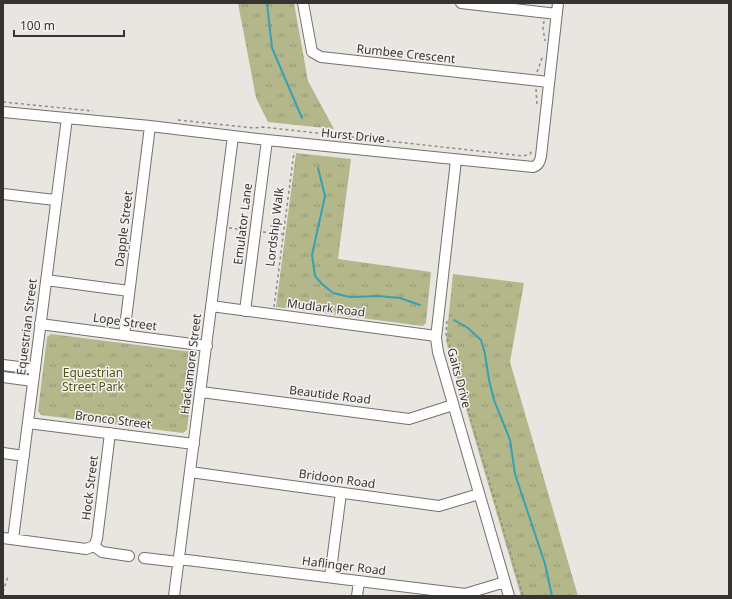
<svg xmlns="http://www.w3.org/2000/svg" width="732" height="599" font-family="'Noto Sans',sans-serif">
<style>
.park{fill:url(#park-tufts)}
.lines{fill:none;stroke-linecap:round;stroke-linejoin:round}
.stream{stroke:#38a0b5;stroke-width:2}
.minor-casing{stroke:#74706d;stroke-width:12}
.path{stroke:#8e8b89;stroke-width:1.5;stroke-dasharray:3 3;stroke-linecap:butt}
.minor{stroke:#fff;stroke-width:10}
.labels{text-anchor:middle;stroke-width:3;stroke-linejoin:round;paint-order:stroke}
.street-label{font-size:12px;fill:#363433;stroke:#f6f2ef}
.park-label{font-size:12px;fill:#52531b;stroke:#f6f2ef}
</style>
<defs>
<pattern id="park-tufts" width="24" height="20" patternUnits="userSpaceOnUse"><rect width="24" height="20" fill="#b4b78a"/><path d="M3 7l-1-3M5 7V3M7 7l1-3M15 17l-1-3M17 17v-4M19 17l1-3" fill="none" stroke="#939671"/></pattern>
</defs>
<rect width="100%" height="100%" fill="#e9e5e1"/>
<!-- park -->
<path class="park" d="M238 3H294L308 81 334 129 268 122 256 98Z
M296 153 351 159 338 259 431 272 426 323 423 326 276 307Z
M453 274 524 283 510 362 578 596H521L446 341Z
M51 334 193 352 196 356 187 430 183 433 41 415 38 411 47 337Z"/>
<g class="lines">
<!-- stream -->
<path class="stream" d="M267 3 272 48 302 118
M318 168 325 196 312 255 315 276 322 284 333 293 350 297 378 296 400 298 420 305
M454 320 468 328 481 340 485 354 489 380 494 400 510 440 515 474 545 564 552 596"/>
<defs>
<path id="minor" d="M303 3 312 52 321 57 549 82
M461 3 557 14
M3 112 150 126 267 140 533 167C538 166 540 162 541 156L558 3
M456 160 436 338 438 352 509 596
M3 194 55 200
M46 280 129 291
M211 306 436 336
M245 311 267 140
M40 324 207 346
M124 335 150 126
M3 365 35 369
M3 377 33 381
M201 392 409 419 453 405
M28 423 194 444
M3 453 24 456
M190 472 439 506 479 494
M3 538 86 549 94 546 97 539 110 433
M13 539 67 118
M94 546 102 552 129 556
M144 558 179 562
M179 559 465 594 505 582
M330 577 341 493
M174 596 233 136
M357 596 359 581"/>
</defs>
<!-- minor casing -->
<use href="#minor" class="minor-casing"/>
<!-- path -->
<path class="path" d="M544 21 543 28 545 41
M537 72 543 55
M536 89 537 106
M3 102 93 111
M178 120 254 128 263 127 523 156 530 154 533 149
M229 228 247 230
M263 232 283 234
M274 307 294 152
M447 321 446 334 523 596
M3 592 8 576
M588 596H599"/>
<!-- minor -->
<use href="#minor" class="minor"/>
</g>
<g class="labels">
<!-- street labels -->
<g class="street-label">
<text transform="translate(406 54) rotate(6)" y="4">Rumbee Crescent</text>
<text transform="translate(353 136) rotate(6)" y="4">Hurst Drive</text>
<text transform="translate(243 224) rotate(-83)" y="4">Emulator Lane</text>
<text transform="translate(275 227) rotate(-83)" y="4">Lordship Walk</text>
<text transform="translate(124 229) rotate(-83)" y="4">Dapple Street</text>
<text transform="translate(326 308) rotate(7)" y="4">Mudlark Road</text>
<text transform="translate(125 322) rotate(8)" y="4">Lope Street</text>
<text transform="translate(27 327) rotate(-83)" y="4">Equestrian Street</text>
<text transform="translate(191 364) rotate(-83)" y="4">Hackamore Street</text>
<text transform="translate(459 378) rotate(75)" y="4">Gaits Drive</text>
<text transform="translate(330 395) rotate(7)" y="4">Beautide Road</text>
<text transform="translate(113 420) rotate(7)" y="4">Bronco Street</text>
<text transform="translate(337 479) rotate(8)" y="4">Bridoon Road</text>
<text transform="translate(90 488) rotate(-83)" y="4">Hock Street</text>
<text transform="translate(344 566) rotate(7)" y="4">Haflinger Road</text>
</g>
<!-- park labels -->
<g class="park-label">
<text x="93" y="377">Equestrian<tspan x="93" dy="14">Street Park</tspan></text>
</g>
</g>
<!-- border -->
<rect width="732" height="599" fill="none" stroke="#363433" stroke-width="8"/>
<!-- scale -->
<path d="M14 30v6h110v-6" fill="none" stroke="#363433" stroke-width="2"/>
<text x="20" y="30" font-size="12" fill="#363433" stroke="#f6f2ef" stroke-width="3" paint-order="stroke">100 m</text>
</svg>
